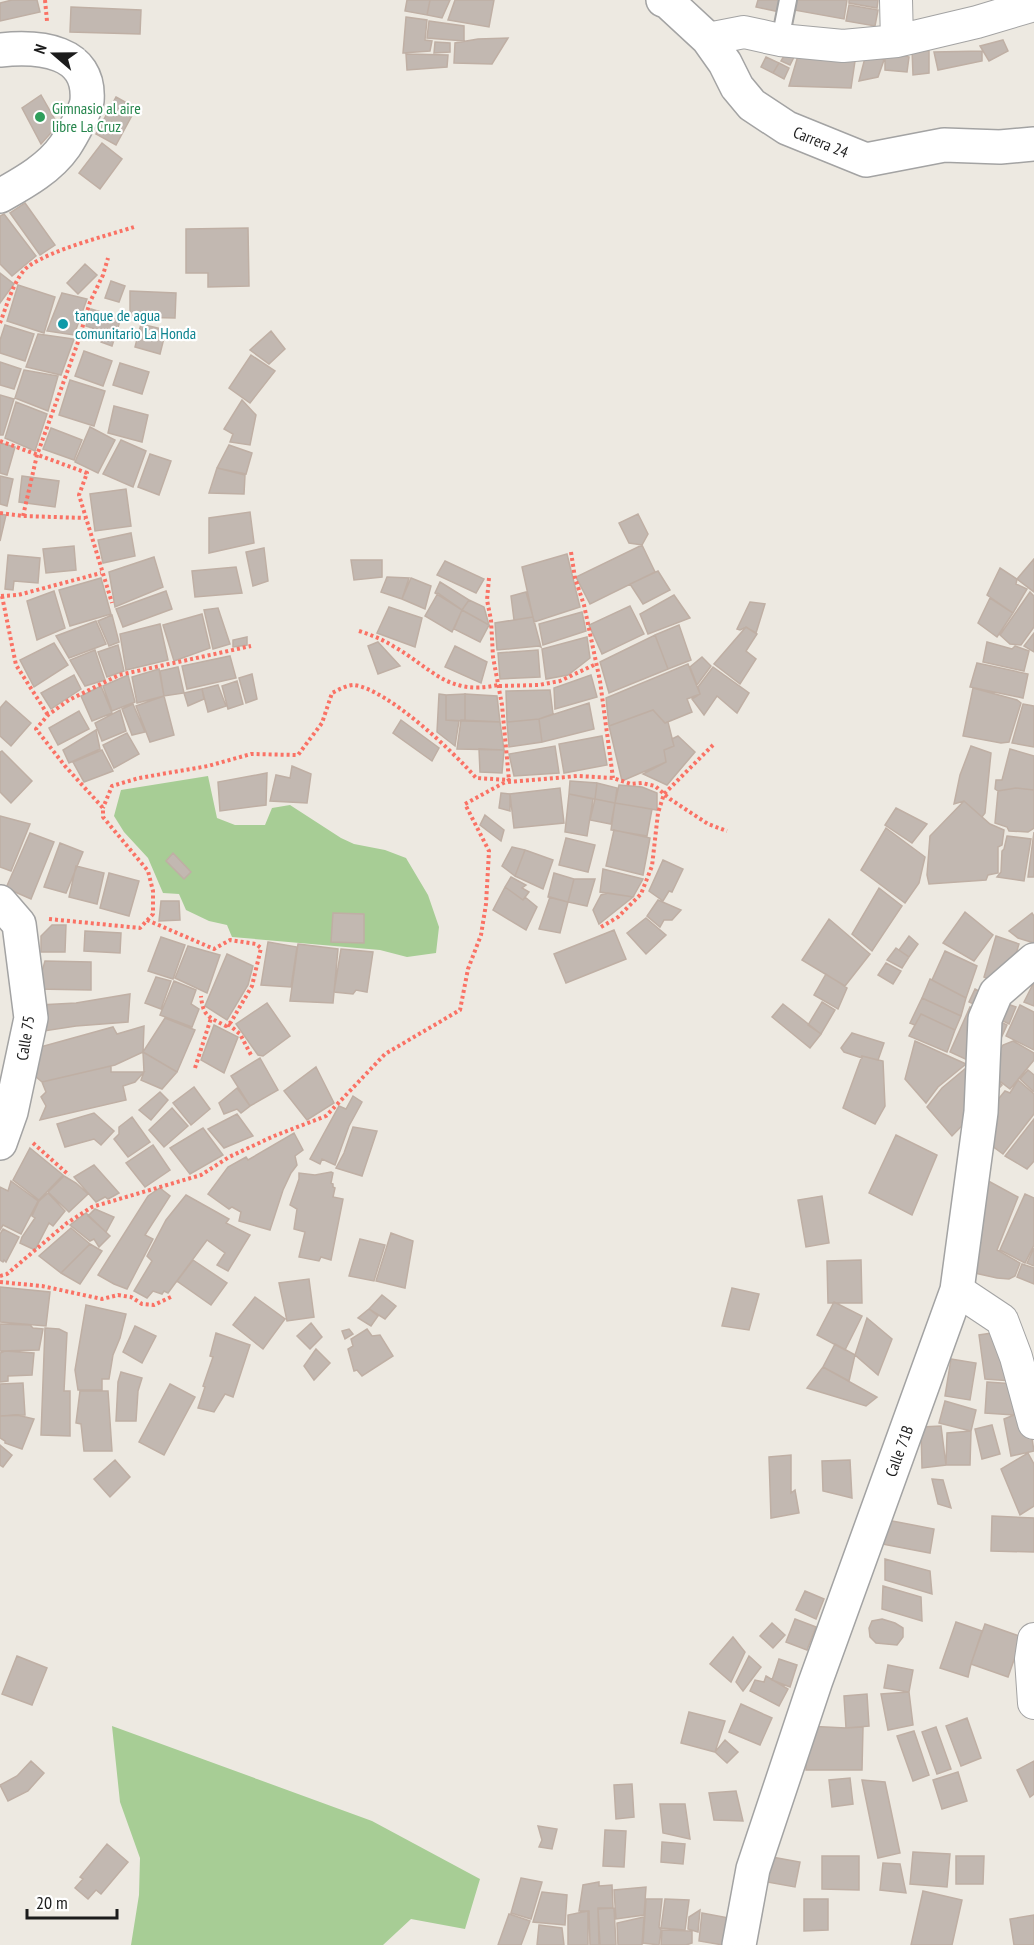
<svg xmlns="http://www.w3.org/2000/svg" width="1034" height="1945" font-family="'PT Sans Narrow',sans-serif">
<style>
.forest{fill:#a7cd95}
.building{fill:#c2b8b1;stroke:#bfafa4;stroke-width:1.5}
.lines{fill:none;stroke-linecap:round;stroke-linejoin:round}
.service-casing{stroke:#a3a3a3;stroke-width:20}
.minor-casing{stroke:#a3a3a3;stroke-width:34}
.tertiary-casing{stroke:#a3a3a3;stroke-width:36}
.path{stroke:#fa7265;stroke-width:4;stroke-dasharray:3 3;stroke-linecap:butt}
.service{stroke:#fff;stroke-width:16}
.minor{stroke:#fff;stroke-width:32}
.tertiary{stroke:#fff;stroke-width:33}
.leisure-dot{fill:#2e9e5b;stroke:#fff;stroke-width:2}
.culture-dot{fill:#0f9aa8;stroke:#fff;stroke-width:2}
.labels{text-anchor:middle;stroke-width:4.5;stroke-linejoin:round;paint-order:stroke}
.leisure-label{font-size:16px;fill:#27864d;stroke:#fff;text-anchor:start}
.street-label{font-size:16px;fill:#1c1c1c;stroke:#fff}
.culture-label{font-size:16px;fill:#0d838f;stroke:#fff;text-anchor:start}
</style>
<rect width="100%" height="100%" fill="#ede9e1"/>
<!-- forest -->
<path class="forest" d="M208 776 217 818 235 825H265L272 808 290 805 341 838 354 844 385 850 406 858 428 895 439 927 436 953 407 957 380 950 232 937 227 925 209 921 186 910 179 894 163 893 148 858 124 832 114 816 121 790Z
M112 1726 372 1821 480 1879 465 1929 411 1919 383 1945H131L139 1895 140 1858 120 1802Z"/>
<!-- building -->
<path class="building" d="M12 0H37L40 12 0 21V3Z
M407 0H430L427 15 405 11Z
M430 0H450L442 18 427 15Z
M455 0H494L489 27 448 20Z
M758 0H783L780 12 756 7Z
M796 0H847L844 19 794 10Z
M849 0H878L877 8 849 3Z
M849 5 878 10 875 26 846 21Z
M71 7 141 10 140 34 70 32Z
M406 17 427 20 425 40 432 41 430 51 403 53Z
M429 21 464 26V41L427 38Z
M508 38 492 64 454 63 455 43 478 39Z
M1003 40 1008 51 989 61 980 46Z
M435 42 450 43V52L434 53Z
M800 49 855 61 851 88 789 86Z
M912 49 929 51V73L913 75Z
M867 50 884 60 878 77 859 81Z
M885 50 909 57 907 72 885 70Z
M787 51 795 55 790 65 781 61Z
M982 51V61L938 70 934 52Z
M406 54 448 55 447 67 407 70Z
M766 57 779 63 773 73 761 67Z
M779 63 789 68 784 79 773 73Z
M41 95 58 125 41 144 22 108Z
M116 97 136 108 116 145 96 134Z
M102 143 122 159 100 189 79 173Z
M25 203 55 245 40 255 10 213Z
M4 214 36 256 12 276 0 264V216Z
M248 228 249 286 208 287V273H186V229Z
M85 264 97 275 78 294 67 283Z
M0 273 14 284 0 303Z
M111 281 125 286 119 302 105 298Z
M18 285 55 297 44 333 7 321Z
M130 291 176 293 175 318 130 317Z
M62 293 87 299 74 335 47 331Z
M91 309 121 318 112 346 101 342 104 332 86 326Z
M141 324 166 330 160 354 135 347Z
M5 325 34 334 25 361 0 353V340Z
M271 331 285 349 269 364 250 350Z
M38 334 74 339 61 375 26 367Z
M84 351 112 361 103 386 75 376Z
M251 355 275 371 250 403 229 388Z
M0 362 21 369 14 389 0 385Z
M120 363 149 372 142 394 113 385Z
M24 370 58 376 48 411 15 398Z
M70 380 105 391 94 426 59 415Z
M0 395 14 399 3 435H0Z
M242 400 256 415 250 445 230 442 233 434 224 429Z
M16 402 47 414 35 451 5 438Z
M114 406 148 415 142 442 108 433Z
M90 427 115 440 98 473 75 462Z
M51 428 82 440 74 460 43 449Z
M121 440 146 451 133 487 103 474Z
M0 443 15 447 7 475 0 473Z
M229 445 252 453 246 474 217 468Z
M150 454 171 461 159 495 138 487Z
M217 468 245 475 244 494 209 493Z
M0 476 13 479 7 506 0 504Z
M22 476 59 481 55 507 19 502Z
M126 489 131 526 95 531 90 494Z
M250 512 254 543 209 553V518Z
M0 514 6 515 0 541Z
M638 514 648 534 642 545 629 543 619 523Z
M131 533 135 556 103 563 98 540Z
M642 545 655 572 590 604 576 577Z
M74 546 76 570 46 573 43 549Z
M264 548 268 581 253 586 246 552Z
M567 554 580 607 534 622 522 567Z
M8 555 40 558 38 583 14 581 13 590 5 589Z
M154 557 163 587 115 607 109 572Z
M1034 559V592L1017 579Z
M351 560H382V577L354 580Z
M445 561 484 579 476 593 437 575Z
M236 567 242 593 195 597 192 571Z
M1000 568 1017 579 1016 584 1027 589 1013 613 987 595Z
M658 571 670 590 643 604 630 584Z
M387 577 409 578 402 599 381 592Z
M101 578 111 614 70 626 59 590Z
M411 578 431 586 425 609 402 599Z
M440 582 469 600 462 610 435 593Z
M54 591 65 628 37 640 27 601Z
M166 591 172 609 123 627 116 609Z
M526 592 533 617 514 620 511 596Z
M1030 592 1034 596V627L1021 645 1010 644 1000 635Z
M438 593 462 610 452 632 425 616Z
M674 595 690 618 648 634 640 614Z
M990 598 1013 613 997 637 978 623Z
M469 600 484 607 489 625 462 610Z
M750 602 765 604 756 633 746 627 740 630 737 629Z
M630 606 644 634 602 654 589 625Z
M389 607 422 618 415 647 377 633Z
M218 608 230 644 213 649 204 610Z
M462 610 489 625 480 642 454 629Z
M582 612 586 631 543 645 539 624Z
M202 614 210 648 174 661 163 625Z
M112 615 119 642 109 646 98 621Z
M533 617 541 647 539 646 497 650 495 623Z
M96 621 106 644 69 658 56 636Z
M160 624 168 660 126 670 120 634Z
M679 625 691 660 668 669 655 635Z
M746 627 757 634 746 651 756 659 740 684 714 664Z
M1034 633V652L1024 646Z
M655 635 668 669 609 693 600 662Z
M247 637V645L233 647V640Z
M587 637 590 658 568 675 546 679 542 649Z
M378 642 400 666 378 674 368 646Z
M987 642 1012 649 1015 646 1029 651 1024 671 983 662Z
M54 643 68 665 34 687 20 660Z
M118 645 124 671 107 677 98 652Z
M455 646 487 662 481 683 445 667Z
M95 650 105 680 85 686 70 660Z
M538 650 540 677 500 679 498 653Z
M230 656 236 678 187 689 182 666Z
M702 657 711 666 697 685 690 667Z
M977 663 1028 674 1023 698 970 687Z
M688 664 700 694 687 699 692 712 665 723 653 710 609 726 606 698Z
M178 667 184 693 164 696 160 671Z
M713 667 749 693 737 713 717 696 704 715 692 699 700 694 698 687Z
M159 669 164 696 137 703 132 677Z
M252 674 257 699 246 703 239 678Z
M74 675 81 689 51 709 41 693Z
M128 675 135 702 112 711 103 686Z
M591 675 597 697 555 709 554 688Z
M237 681 243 704 228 709 222 686Z
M218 685 226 706 208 712 202 689Z
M101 686 112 713 92 721 81 696Z
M973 688 1017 700 1021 703 1009 742 1001 743 963 736Z
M202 689 204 699 188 706 184 693Z
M550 690 553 714 539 719 507 722 506 691Z
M439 694 446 695V720L459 721 455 746 437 732Z
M465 694V721L446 720V695Z
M465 694 497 696 500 722 465 721Z
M164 696 174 735 150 742 136 706Z
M6 701 31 723 11 746 0 736V708Z
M589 703 594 729 542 742 539 719Z
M133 704 145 732 132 735 122 709Z
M1023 704 1034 706V747L1012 743Z
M120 710 126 731 102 741 95 723Z
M653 710 665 723 668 722 674 746 664 750 666 762 622 781 609 726Z
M79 711 89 729 58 745 49 728Z
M539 719 542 742 509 747 507 722Z
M401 720 439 748 432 761 393 733Z
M461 720 500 722 504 750 457 749Z
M96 730 100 749 69 763 63 750Z
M127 733 139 754 114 768 103 745Z
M602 736 607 765 564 773 559 744Z
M678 736 695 752 667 785 643 774 666 762 664 750 674 746 672 739Z
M555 746 559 773 514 776 509 754Z
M971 746 991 753 985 813 982 817 964 801 954 804 960 775Z
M479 749 504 750 502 773 480 772Z
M1010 749 1034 756V790L1016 788 998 791 995 789 996 780H1002Z
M102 750 113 771 84 782 73 762Z
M2 751 32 781 11 803 0 792V752Z
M292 766 311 774 307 803 270 801 276 775 290 778Z
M267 773 266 805 220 811 218 782Z
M570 781 597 783 595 799 569 794Z
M597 783 617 788 615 803 595 799Z
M619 785 642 787 657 793V810L615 803Z
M560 788 564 823 514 828 510 794Z
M1016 788 1034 790V828L1028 832 1009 831 1007 827 995 823 998 791Z
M501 793 510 794V811L499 808Z
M569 794 593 799 587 836 565 832Z
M595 799 615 803 611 824 590 820Z
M964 801 990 824 1004 830 1002 845 998 847V873L988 875 986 880 929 884 927 875 930 836Z
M615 803 652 809 647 836 611 830Z
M896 808 927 824 912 843 885 825Z
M485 815 504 830 501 841 480 825Z
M0 816 30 824 11 871 0 867Z
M886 828 925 857 919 883 905 903 861 870Z
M614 830 650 838 643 875 606 866Z
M1034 832V877H1028Z
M30 833 54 842 31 899 6 888Z
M1007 836 1031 839 1024 881 997 877 1001 872 1002 851 1004 849Z
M566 838 595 845 588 872 559 865Z
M60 843 83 852 66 893 44 887Z
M512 847 525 850 515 876 502 866Z
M525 850 553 860 543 889 515 876Z
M173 853 191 872 184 879 166 861Z
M663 860 683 869 672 892 669 891 663 901 649 891Z
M76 866 104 873 97 904 69 897Z
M603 869 643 879 633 897 600 892Z
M109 873 139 881 129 916 100 908Z
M554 873 574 879 568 902 548 897Z
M511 877 526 885 522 888 529 892 523 900 505 887Z
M574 879H595L587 906 568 902Z
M505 887 523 900 525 897 537 907 526 930 493 910Z
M879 888 902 906 872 951 852 934Z
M608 893 633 897 599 924 593 910 601 895Z
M550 897 568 902 560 933 539 929Z
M658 900 681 910 672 920H664L660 927 647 916Z
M161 901H179L180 920 159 921Z
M965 912 993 935 974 961 943 943Z
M333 913 364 914V943L331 942Z
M1032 913 1034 916V943L1018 938 1009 931Z
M646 918 666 935 646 954 627 933Z
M829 919 870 954 845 986 802 960Z
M52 925H66L65 952H41V936Z
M614 930 626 959 566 983 554 954Z
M85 931 121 933 120 953 84 951Z
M909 936 918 944 909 957 899 950Z
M996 936 1019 944 1006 987 984 977Z
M161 937 185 945 173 979 148 971Z
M268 942 297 947 291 987 261 985Z
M298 944 338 949 333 1003 290 1001Z
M188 946 220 955 207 993 175 978Z
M896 948 909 957 902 968 887 960Z
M341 949 373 952 367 992 356 990 353 994 334 992Z
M945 951 977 966 966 998 932 980Z
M227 954 253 966 248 985 227 1020 205 1006Z
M45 961 91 962V990L37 989Z
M886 963 901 971 893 984 878 975Z
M826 974 847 988 838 1009 814 995Z
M156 977 171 981 161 1009 145 1003Z
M930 979 966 998 961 1016 922 998Z
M174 981 196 990 191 1004 199 1009 192 1027 160 1015Z
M1034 982V1006L1024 1002Z
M975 989 998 1001 993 1013 969 1002Z
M130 994 128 1022 76 1026 44 1031 39 1005 76 1003Z
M922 998 961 1016 955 1030 921 1014 915 1025 910 1023Z
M999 1001 1016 1007 1009 1024 993 1016Z
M822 1002 835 1010 821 1034 808 1025Z
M267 1003 290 1036 263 1056 258 1055 236 1024Z
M783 1004 821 1034 810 1048 772 1017Z
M1020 1005 1034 1012V1050L1006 1036Z
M970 1007 1007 1025 987 1069 950 1052Z
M921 1014 955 1030 947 1052 909 1036Z
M165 1018 195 1030 177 1072 143 1052Z
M214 1025 238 1037 224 1073 201 1060Z
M144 1026 143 1052 115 1065 42 1082 35 1076 33 1049 113 1027 117 1034Z
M852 1033 884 1043 878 1060 862 1056V1058L844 1052 841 1048Z
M915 1041 966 1064 938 1087 926 1103 905 1079Z
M1013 1041 1034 1053V1060L1010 1089 988 1072 1003 1045Z
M143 1052 177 1072 162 1089 141 1080 144 1072Z
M862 1056 883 1061 885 1106 875 1124 843 1108Z
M260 1058 278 1090 250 1106 231 1076Z
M971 1064 988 1072 1002 1085 952 1136 927 1107 942 1088Z
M111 1066V1072H144L135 1082 123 1086 126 1100 40 1120 46 1106 41 1097 46 1092 42 1082Z
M316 1067 334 1103 307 1120 284 1091Z
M1028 1070 1034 1075V1092L1020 1079Z
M1018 1080 1034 1094V1114L1003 1154 972 1131 1005 1091 1010 1093Z
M194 1087 210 1109 191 1125 173 1103Z
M237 1088 250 1106 241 1113 237 1109 224 1114 219 1103Z
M160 1092 168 1100 151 1120 139 1110Z
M353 1096 362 1102 349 1126 335 1165 322 1159 320 1164 310 1159 339 1106 346 1109Z
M172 1108 188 1126 164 1147 149 1130Z
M94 1113 114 1131 101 1145 94 1139 65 1147 57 1124Z
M237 1114 253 1136 224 1148 208 1129Z
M132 1117 150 1142 128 1157 114 1139 119 1134V1127Z
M1034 1119V1161L1027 1169 1005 1156Z
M353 1127 377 1131 362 1176 336 1168 344 1153Z
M203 1128 223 1155 190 1174 170 1148Z
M294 1133 303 1150 295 1156 297 1165 291 1173 283 1190 270 1230 239 1221 241 1212 232 1207 229 1209 208 1194 228 1167 246 1157 248 1160Z
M896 1135 937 1155 912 1215 869 1193Z
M153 1145 170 1170 145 1187 126 1163Z
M30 1148 63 1175 39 1200 13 1180Z
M94 1165 119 1193 108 1199 105 1197 96 1202 74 1177Z
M331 1172 333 1173 331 1183 333 1184V1187L335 1188 333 1197 343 1199 331 1260 321 1257 319 1261 299 1257 305 1232 294 1229 297 1209 290 1205 299 1179V1173L315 1175Z
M64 1176 76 1183 88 1194 69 1212 48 1192Z
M981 1177 1018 1197 997 1250 1020 1263 1015 1276 1009 1279 997 1278 952 1268Z
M11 1181 38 1201 21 1234 3 1225 0 1230V1187L8 1191Z
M160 1188 170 1196 145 1235 153 1239 127 1289 114 1284 98 1275 148 1196Z
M48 1193 65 1211 53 1226 49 1223 35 1250 20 1243 22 1237 35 1218 32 1216 39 1201Z
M1025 1194 1034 1198V1245L1025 1263 1000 1250Z
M186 1195 229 1219 226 1223 250 1235 228 1271 217 1265 225 1253 207 1240 168 1293 164 1291 162 1294 153 1291 147 1298 134 1291 152 1261 147 1256 166 1220Z
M822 1196 829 1243 806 1247 798 1200Z
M95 1209 114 1217 106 1232 88 1216Z
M86 1213 110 1236 99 1247 94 1239 90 1241 70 1225Z
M71 1228 90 1244 61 1273 39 1256Z
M3 1229 19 1237 6 1262 4 1260 3 1262 0 1260V1234Z
M391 1233 413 1241 405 1288 376 1281Z
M360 1239 385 1245 374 1281 349 1276Z
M90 1244 102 1251 80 1284 61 1273Z
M1034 1248V1266L1027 1263Z
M193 1260 227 1283 211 1305 177 1281Z
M861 1260 862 1303H828L827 1261Z
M1022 1264 1034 1268V1284L1017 1277Z
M309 1279 314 1317 287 1321 279 1283Z
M0 1287 50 1292 46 1326 0 1322Z
M732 1288 759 1294 749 1330 722 1326Z
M382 1295 396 1306 385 1319 369 1309Z
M255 1297 285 1319 263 1349 233 1325Z
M834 1302 862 1316 845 1350 817 1335Z
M86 1305 126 1314 120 1338 113 1355 109 1379H102V1390H78L75 1370Z
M369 1309 378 1316 371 1326 358 1318Z
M867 1318 892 1339 878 1375 855 1355Z
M311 1323 322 1337 310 1349 297 1336Z
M0 1324 30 1325 33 1328 43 1329 39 1350 0 1351Z
M135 1326 156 1336 142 1363 123 1352Z
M45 1328 59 1329 67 1333 64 1391H70V1436L41 1435Z
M349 1329 353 1334 345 1339 342 1331Z
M367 1329 372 1336 380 1335 393 1356 362 1376 357 1370 354 1371 348 1349 353 1346 351 1339Z
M1005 1331 1012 1381 985 1379 979 1335Z
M216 1333 250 1345 233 1397 225 1394 214 1412 198 1408 205 1387 203 1386 213 1357 210 1356Z
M835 1344 855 1355 849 1381 823 1367Z
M316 1349 330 1363 314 1380 304 1366Z
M5 1351 34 1353 32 1375 8 1376V1381L0 1382V1353Z
M951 1359 976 1363 970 1400 945 1396Z
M823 1367 877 1397 866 1406 807 1388Z
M121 1372 142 1378 138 1391 136 1421H116L118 1382Z
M987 1382 1015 1384 1014 1415 985 1413Z
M23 1383 25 1415 0 1416V1384Z
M170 1384 195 1397 164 1455 139 1442Z
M80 1391H108L112 1451H84L81 1424 76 1423Z
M945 1401 976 1410 971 1431 939 1423Z
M1028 1414 1034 1451 1011 1456 1004 1419 1014 1415Z
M17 1415 34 1419 22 1449 5 1443V1441L0 1438V1416Z
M992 1425 1000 1454 982 1459 975 1429Z
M941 1426 946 1465 922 1468 921 1427Z
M971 1431 970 1465H946L947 1433Z
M0 1445 12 1455 3 1467 0 1465Z
M1028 1453 1034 1464V1506L1020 1515 1001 1469Z
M791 1455V1493L795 1490 799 1513 771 1518 769 1457Z
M115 1460 130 1477 110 1497 94 1479Z
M850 1460 852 1498 823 1491 822 1461Z
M932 1479 943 1480 951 1508 938 1504Z
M992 1516 1034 1518V1552L991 1551Z
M887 1520 934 1529 930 1553 882 1544Z
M885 1559 930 1571 932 1594 885 1580Z
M883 1586 921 1597 922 1621 882 1609Z
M805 1591 824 1599 816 1619 796 1610Z
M795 1619 816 1627 807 1650 786 1642Z
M882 1619 895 1623 903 1628V1637L897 1645 876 1643 870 1637 869 1628 872 1621Z
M956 1622 982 1631 971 1664 968 1677 940 1668Z
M772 1623 785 1635 773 1648 760 1636Z
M985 1624 1022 1637 1008 1677 971 1664Z
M733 1637 745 1652 731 1682 710 1664Z
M17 1656 47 1668 32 1705 2 1694Z
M749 1656 761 1667 743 1691 736 1682Z
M779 1659 797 1665 790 1687 772 1680Z
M888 1665 913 1670 909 1692 884 1688Z
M766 1676 788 1689 779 1706 750 1691 755 1680 764 1682Z
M909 1692 913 1725 888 1730 881 1694Z
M867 1694 869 1726 846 1728 844 1696Z
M741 1704 772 1718 760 1745 729 1732Z
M689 1712 725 1721 715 1752 681 1743Z
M967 1718 981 1758 961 1766 946 1726Z
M806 1726 846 1728 863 1727 862 1770H806Z
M936 1727 951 1769 937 1774 922 1732Z
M914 1731 929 1775 913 1781 897 1736Z
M725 1740 738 1752 727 1763 715 1752Z
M31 1761 44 1773 28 1791 8 1801 0 1785 17 1776Z
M1034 1761V1794L1030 1797 1017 1770Z
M958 1772 967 1801 942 1809 933 1780Z
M850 1778 853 1804 832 1807 829 1780Z
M862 1780 885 1782 900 1853 878 1858Z
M632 1784 634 1817 616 1819 614 1785Z
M736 1791 743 1821 714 1820 709 1793Z
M660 1804H685L690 1839 663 1833Z
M538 1826 557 1829 552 1849 539 1847 542 1840Z
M605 1830 626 1831 624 1867 603 1866Z
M662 1842 685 1844 683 1864 661 1862Z
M107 1844 128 1862 101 1894 96 1890 88 1899 75 1888 83 1879 80 1877Z
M913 1852 950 1854 947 1887 910 1884Z
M822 1856H859V1890L822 1889Z
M956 1856H984L983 1884H956Z
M772 1857 800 1862 795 1887 767 1882Z
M883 1863 900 1864 906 1893 880 1890Z
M521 1878 542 1882 531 1919 511 1913Z
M599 1882V1886L612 1885 613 1908H598L599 1945H590L589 1911H579L583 1885Z
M646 1887 644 1915 616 1919 614 1890Z
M923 1891 962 1900 952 1945H911Z
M542 1892 567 1895 565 1925 533 1922Z
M646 1899H662L659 1927 661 1930 659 1945 643 1943Z
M665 1899 689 1900 685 1930 661 1928Z
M804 1899H828V1930L804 1931Z
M614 1908 616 1945H600L598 1909Z
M700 1910 698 1932 688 1929 689 1917Z
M588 1911V1945H568V1915Z
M702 1913 729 1918 723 1945 699 1941Z
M509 1914 530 1921 521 1945H498Z
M1034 1915V1945H1014L1010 1919Z
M644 1917 642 1945H618L617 1923Z
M539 1925 562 1928 564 1945H537Z
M662 1930 692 1931V1943L686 1945H661Z"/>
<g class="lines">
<defs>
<path id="service" d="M780 40 788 0"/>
<path id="minor" d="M896 0 897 41
M708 39 744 32 780 40 843 46 897 41 977 22 1034 5
M957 1290 1002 1320 1016 1357 1034 1423
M1034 1639 1031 1659 1034 1703"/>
<g id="tertiary">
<path id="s1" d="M663 0 668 2 708 39 725 63 737 87 752 105 787 128 866 160 944 145 1000 147 1034 144"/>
<path d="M0 50C39 46 91 50 87 101 86 110 71 137 65 146 49 169 23 183 0 196"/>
<path d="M0 902 19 924 31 1018 11 1112 0 1143"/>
<path id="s2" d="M739 1945 753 1869 815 1683 957 1290 981 1112 985 1019 996 993 1034 960"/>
</g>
</defs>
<!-- service casing -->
<use href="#service" class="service-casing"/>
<!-- minor casing -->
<use href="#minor" class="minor-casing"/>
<!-- tertiary casing -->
<use href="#tertiary" class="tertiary-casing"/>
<!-- path -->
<path class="path" d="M45 0 47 21
M0 323C6 308 15 275 29 266 53 249 106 236 134 227
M0 441 87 473 79 495 112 603
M0 513 23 516 85 518
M23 516 37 455 77 345 90 302 103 275 108 258
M571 552 575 578 584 605 600 681 613 778
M489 578 487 600 491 620 493 657 502 705 509 780
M1 596 18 595 101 573
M2 596 16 665 48 715
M359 631C371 635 382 639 393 646 432 668 447 696 498 685
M499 686 539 685 560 681 596 664
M508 782 578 776 613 778 631 784 642 783 655 786 670 799 708 824 727 831
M49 919 140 928 153 914V891L148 871 103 817V808L65 766 36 729 48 715 69 700 119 675 251 646
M147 920 214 949 230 940 256 944 261 948 252 986 231 1022 226 1026C209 1017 203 1017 201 996
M601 927 618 917 641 894 652 866 658 813 664 794 713 745
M228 1024 240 1034 251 1055
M195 1068 211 1018
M33 1143 69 1175
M0 1276 7 1274 67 1223 92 1207 201 1175 229 1157 274 1136 326 1116 385 1054 460 1010 468 969 481 935 486 904 489 851 465 804 509 780 476 778C454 752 387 689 354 685 347 685 338 690 332 693L322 723 298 755 251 754 208 766 139 778 112 786 103 808
M0 1282 42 1286 102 1299 118 1295 131 1297 142 1304 154 1305 173 1296"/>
<!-- service -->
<use href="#service" class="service"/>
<!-- minor -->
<use href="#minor" class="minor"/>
<!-- tertiary -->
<use href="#tertiary" class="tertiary"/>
</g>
<!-- markers -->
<circle class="leisure-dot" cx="40" cy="117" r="6"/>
<circle class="culture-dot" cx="63" cy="324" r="6"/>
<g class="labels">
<!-- leisure labels -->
<g class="leisure-label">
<text x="52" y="114">Gimnasio al aire<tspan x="52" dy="18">libre La Cruz</tspan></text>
</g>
<!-- street labels -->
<g class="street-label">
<text dy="6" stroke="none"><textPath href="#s1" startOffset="218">Carrera 24</textPath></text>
<text transform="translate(25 1038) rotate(-81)" y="6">Calle 75</text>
<text dy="6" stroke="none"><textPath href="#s2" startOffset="520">Calle 71B</textPath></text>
</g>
<!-- culture labels -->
<g class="culture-label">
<text x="75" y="321">tanque de agua<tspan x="75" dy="18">comunitario La Honda</tspan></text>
</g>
</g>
<!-- north arrow -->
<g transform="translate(54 54) rotate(290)" stroke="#ffffff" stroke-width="4.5" paint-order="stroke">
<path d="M0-4.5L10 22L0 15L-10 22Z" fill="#1c1c1c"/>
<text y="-9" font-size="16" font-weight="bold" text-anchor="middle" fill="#1c1c1c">N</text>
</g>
<!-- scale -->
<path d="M27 1909v9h90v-9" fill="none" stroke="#1c1c1c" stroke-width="3"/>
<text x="36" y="1909" font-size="18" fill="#1c1c1c" stroke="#ffffff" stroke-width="4.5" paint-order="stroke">20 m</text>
</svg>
